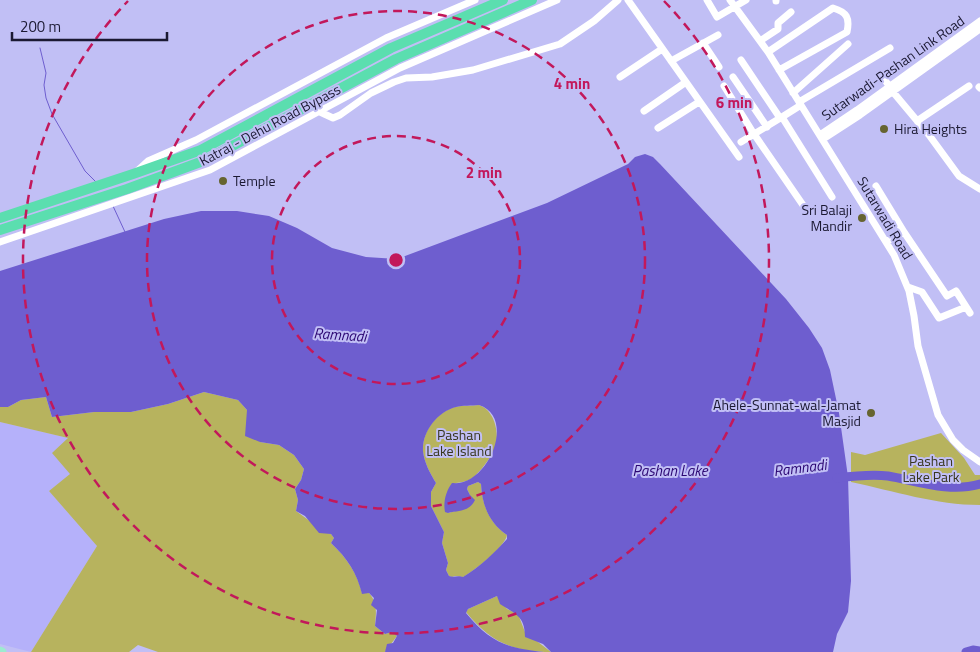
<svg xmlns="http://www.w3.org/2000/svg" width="980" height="652" font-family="'Titillium Web',sans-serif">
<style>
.built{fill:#b5b1fa}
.green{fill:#b7b35e}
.water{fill:#6e5ecf;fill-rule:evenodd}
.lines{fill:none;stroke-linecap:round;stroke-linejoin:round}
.stream{stroke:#6e5ecf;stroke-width:1}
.river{stroke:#6e5ecf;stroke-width:9}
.minor{stroke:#fff;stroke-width:7}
.major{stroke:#9debcf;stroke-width:9}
.highway{stroke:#5bdeaf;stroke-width:10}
.ring{fill:none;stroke:#c2185b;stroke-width:2.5;stroke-dasharray:9 6}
.poi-dot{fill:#666430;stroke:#c1bff5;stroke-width:2}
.labels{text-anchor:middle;stroke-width:4;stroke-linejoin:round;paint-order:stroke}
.street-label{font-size:14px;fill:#1b1932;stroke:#c1bff5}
.poi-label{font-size:14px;fill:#1b1932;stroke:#c1bff5;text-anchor:start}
.park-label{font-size:14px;fill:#37361d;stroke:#c1bff5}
.water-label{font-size:15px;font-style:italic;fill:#2b0672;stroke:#c1bff5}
.centre{fill:#c2185b;stroke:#c1bff5;stroke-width:2.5}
.ring-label{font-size:15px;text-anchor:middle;font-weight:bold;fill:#c2185b;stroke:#c1bff5;stroke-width:4;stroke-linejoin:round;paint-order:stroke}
</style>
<rect width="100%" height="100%" fill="#c1bff5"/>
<!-- built -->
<path class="built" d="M0 422 68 438 71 474 49 491 97 546 31 652 0 644Z"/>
<!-- green -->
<path class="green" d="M204 392 238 400 247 410 260 442 279 445 294 455 304 469 301 480 295 489 298 500 296 511 325 532 331 534 334 538 331 543C347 558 357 573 362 593H369C378 603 376 614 375 626L385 634 392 632 397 636 385 652H158L138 645 129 652H31L97 546 49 491 70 474 52 453 68 438 0 422V407H8L21 400 46 397 52 417 94 412H131L168 404Z
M479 405C494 410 499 431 496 445 494 454 479 474 471 479 466 482 461 482 456 483L445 500 448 513 459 510 470 495 467 489 468 486 478 482 481 484C482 504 489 523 507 535 505 547 474 571 463 577L455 576 452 577 449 576 446 570 448 563 442 543 444 532 431 506V492L436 483C430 473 424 462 423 451 422 431 437 412 455 407 463 405 471 406 479 405Z
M941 433 964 458 975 475H980V505C936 505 894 491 851 482V452L865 455Z
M497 596 507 609 518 614 525 632 551 652C513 652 490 642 466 612L468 609Z"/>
<!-- water -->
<path class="water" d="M645 154 653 157 660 164 786 299 809 328 822 348 830 370 839 413 848 477 851 581 848 612 837 634 833 652H551L543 644 525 637C525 616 515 614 500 604L497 596 468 609 466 613C490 642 506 648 544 652H385L387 644 393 643 397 636 392 632 385 634 375 626 377 610 371 605 374 598 369 593 362 594C357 573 347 558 331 543L334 538 331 534 319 533 305 516 296 511 298 500 295 489 301 480 304 469 294 455 279 445 260 442 245 436 247 410 238 400 204 392 168 404 131 412H94L52 417 46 397 21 400 8 407H0V271L164 219 201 211H237L269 216 297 228 332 248 366 257 397 259 547 203 628 164 635 157ZM479 405C517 417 488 487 452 483 446 491 443 502 445 512L448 513C460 510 469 512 475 500L470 495 467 489 468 486 478 482 481 484C482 505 489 523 507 535V539C494 553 480 567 463 577 458 575 454 578 449 576L446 570 448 563 442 543 444 532 431 506V492L436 483C430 473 424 462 423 451 422 432 437 412 456 407 463 405 471 406 479 405Z"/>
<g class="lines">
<!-- stream -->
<path class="stream" d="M40 48 46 73 44 85 46 98 52 114 85 171 96 182
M113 206 125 232"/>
<!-- river -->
<path class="river" d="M837 478C853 476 872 474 888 476 917 481 950 493 980 484
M966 652 973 650 980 651"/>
<!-- minor -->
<path class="minor" d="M628 0 739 157
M707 0 717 17 746 0
M730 0 768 52 894 255 909 291 914 316 918 346 938 415 953 440 963 450 980 462
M776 0V1
M760 41 778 29V23L791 12
M703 43 719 67
M768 52 833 8C847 12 850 18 847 32L779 70
M741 60 780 118
M671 61 718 35
M881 75 890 87
M620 77 662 49
M733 77 767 127
M724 86 754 134 805 208
M979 87 980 88
M893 92 929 135 959 176 980 189
M793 93 848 44
M799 102 890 48
M801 105 782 117 832 197
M644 111 686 82
M320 112 333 118 340 115 371 93 394 82 406 78 432 77 473 70 560 44 594 21 618 0
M917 121 969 86
M658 128 699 102
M820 135 857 110 980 21
M823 139 860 115 980 29
M741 142 782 117
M137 171 148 161 196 140 386 38 475 0
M876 186 904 232 947 296 956 291 970 313
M0 242 210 170 400 68 557 0
M886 242 904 232
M908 287 922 292 939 318 966 307"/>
<!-- major -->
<path class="major" d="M0 651 2 652"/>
<!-- highway -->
<path class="highway" d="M0 218 133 174 201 150 391 48 503 0
M0 230 127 189 206 160 396 59 532 0"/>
</g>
<!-- distance rings -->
<g class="ring">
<circle cx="396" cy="260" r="124"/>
<circle cx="396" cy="260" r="249"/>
<path d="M664 1A373 373 0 1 1 128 1"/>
</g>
<!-- markers -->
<g class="poi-dot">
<circle cx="884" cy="129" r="5"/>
<circle cx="223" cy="181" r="5"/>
<circle cx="862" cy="218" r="5"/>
<circle cx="871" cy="413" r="5"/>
</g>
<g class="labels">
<!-- street labels -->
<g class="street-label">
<text transform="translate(893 68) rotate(-35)" y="5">Sutarwadi-Pashan Link Road</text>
<text transform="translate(270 125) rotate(-28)" y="5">Katraj - Dehu Road Bypass</text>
<text transform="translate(885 218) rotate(59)" y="5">Sutarwadi Road</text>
</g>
<!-- poi labels -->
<g class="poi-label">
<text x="894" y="134">Hira Heights</text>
<text x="233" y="186">Temple</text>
<text x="852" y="215" text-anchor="end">Sri Balaji<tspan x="852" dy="16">Mandir</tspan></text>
<text x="861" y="410" text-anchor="end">Ahele-Sunnat-wal-Jamat<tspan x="861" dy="16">Masjid</tspan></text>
</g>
<!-- park labels -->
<g class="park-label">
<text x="459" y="440">Pashan<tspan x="459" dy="16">Lake Island</tspan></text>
<text x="931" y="466">Pashan<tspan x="931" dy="16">Lake Park</tspan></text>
</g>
<!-- water labels -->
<g class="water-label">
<text transform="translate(340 335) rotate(4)" y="5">Ramnadi</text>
<text transform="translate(800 468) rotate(-7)" y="5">Ramnadi</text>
<text x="670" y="476">Pashan Lake</text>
</g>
</g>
<circle cx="396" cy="260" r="8" class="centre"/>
<g class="ring-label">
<text x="572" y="89">4 min</text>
<text x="734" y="108">6 min</text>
<text x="484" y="178">2 min</text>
</g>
<!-- scale -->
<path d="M12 32v8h155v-8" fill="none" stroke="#1b1932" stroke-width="2.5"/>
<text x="20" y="32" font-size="15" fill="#1b1932" stroke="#c1bff5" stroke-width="4" paint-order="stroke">200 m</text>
</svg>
